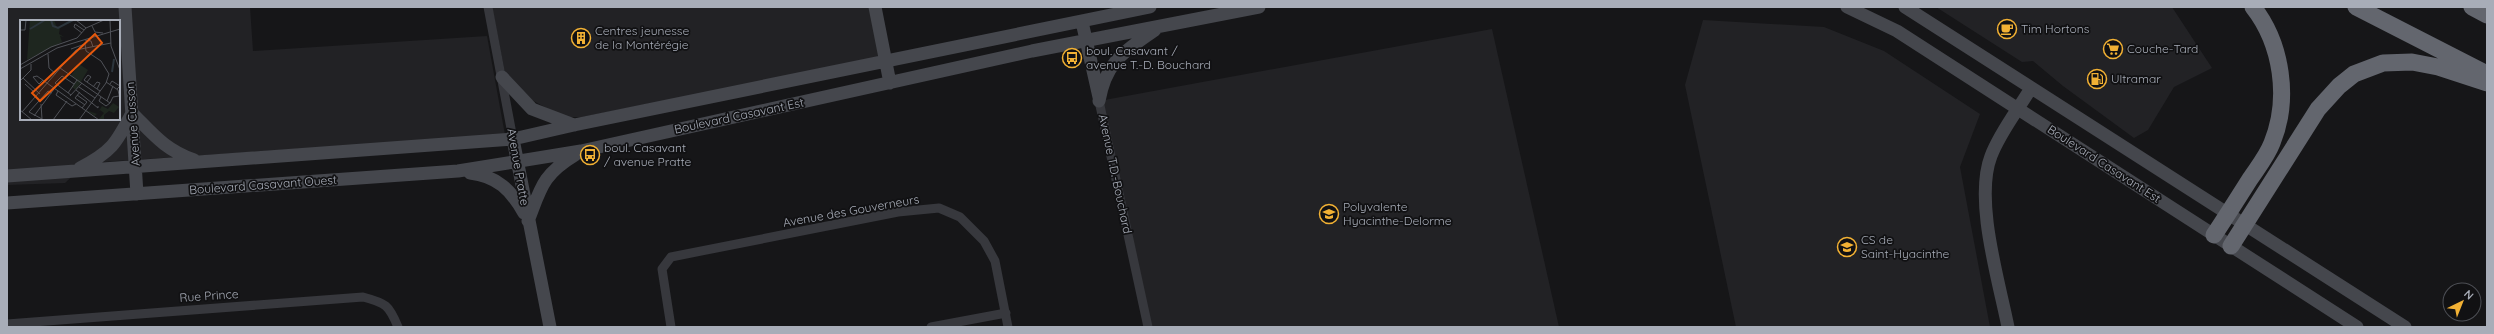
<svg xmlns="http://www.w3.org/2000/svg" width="2494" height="334" font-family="Quicksand,sans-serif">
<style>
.built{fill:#222225;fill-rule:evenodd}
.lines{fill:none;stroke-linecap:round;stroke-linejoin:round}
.street{stroke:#37383d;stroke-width:9}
.secondary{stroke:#45474d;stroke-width:13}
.highway{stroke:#63666e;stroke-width:17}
.labels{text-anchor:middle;stroke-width:3.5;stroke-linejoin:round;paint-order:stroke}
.poi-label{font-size:12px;fill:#a8adb8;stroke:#111113;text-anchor:start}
.street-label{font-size:12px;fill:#a8adb8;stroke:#111113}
.inset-river{fill:none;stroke:#2c353c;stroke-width:2}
.inset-road{fill:none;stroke:#505258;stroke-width:1}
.view{fill:#e8590c;fill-opacity:0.15;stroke:#e8590c;stroke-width:2}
.inset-edge{fill:none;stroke:#a8adb8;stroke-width:2}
</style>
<rect width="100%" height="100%" fill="#161618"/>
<!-- built -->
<path class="built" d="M7 7H250L253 51 487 36 505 135 86 163 65 183 7 185ZM21 21H119V119H21Z
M492 7H870L880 58 582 117H563L528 98 505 73Z
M1936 7H2172L2212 68 2174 87 2148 130 2134 138 2063 86 2033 61 2022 62Z
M1703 20 1824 27 1884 51 1980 114 1960 167 1990 327H1736L1685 85Z
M1492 29 1559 327H1148L1099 101Z"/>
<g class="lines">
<!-- street -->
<path class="street" d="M488 7 513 139
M1099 101 1148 327
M7 324 363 297C386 303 389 305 398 327
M671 327 662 269 671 257 898 212 939 208 960 217 984 241 995 261 1008 327
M931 327 1006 313"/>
<!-- secondary -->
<path class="secondary" d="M125 7 137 194
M875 7 890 83
M1847 7 1897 31 2357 327
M1905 7 2405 327
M1082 22 1099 97
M502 77 532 109 574 125
M1099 101C1106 61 1124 52 1155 30
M132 113C153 134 165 150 194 160
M513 139 550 327
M80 168C111 152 116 144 132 113
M470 173C497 176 511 190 524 213
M7 176 513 139 574 125 1150 7
M7 203 458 171 581 151 1032 51 1259 7
M528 221C541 188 542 175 575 155
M2008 327C1999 281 1974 200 1991 156 2000 132 2018 110 2031 88"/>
<!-- highway -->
<path class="highway" d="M2356 7 2487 74
M2472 7 2487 15
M2214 235C2226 217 2238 198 2250 179 2258 167 2267 156 2272 143 2290 99 2282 44 2253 7
M2231 246 2318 109 2339 86 2354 74 2383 63 2412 62 2438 67 2487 83"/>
</g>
<!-- icons -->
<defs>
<symbol id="cafe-ring" viewBox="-11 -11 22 22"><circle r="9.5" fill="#111113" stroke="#f2b134" stroke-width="1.5"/><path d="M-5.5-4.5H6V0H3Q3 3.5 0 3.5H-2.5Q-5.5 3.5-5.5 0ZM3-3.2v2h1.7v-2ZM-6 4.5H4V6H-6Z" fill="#f2b134"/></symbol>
<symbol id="building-ring" viewBox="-11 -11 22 22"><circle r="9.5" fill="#111113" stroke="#f2b134" stroke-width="1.5"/><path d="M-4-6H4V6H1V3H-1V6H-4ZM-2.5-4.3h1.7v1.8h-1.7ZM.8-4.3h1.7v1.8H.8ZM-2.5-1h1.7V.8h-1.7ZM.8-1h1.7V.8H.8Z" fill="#f2b134"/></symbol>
<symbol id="supermarket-ring" viewBox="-11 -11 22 22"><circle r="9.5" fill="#111113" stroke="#f2b134" stroke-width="1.5"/><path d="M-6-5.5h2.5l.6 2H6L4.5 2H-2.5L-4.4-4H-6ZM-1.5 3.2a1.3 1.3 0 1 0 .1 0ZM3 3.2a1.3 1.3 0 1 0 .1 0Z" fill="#f2b134"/></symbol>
<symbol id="bus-ring" viewBox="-11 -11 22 22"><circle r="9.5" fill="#111113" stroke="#f2b134" stroke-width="1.5"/><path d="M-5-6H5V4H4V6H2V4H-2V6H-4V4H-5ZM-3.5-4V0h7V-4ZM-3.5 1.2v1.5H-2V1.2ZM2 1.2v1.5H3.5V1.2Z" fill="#f2b134"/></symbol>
<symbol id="fuel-ring" viewBox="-11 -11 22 22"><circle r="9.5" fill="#111113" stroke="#f2b134" stroke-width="1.5"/><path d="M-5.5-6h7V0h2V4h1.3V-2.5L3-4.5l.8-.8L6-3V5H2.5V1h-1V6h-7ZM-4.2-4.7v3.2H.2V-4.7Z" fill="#f2b134"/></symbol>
<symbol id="school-ring" viewBox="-11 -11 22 22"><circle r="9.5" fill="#111113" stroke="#f2b134" stroke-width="1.5"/><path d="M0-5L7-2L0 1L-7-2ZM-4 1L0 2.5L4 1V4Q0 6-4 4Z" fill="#f2b134"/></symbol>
</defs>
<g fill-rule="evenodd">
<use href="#cafe-ring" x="1996" y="18" width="22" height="22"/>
<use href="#building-ring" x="570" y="27" width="22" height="22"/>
<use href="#supermarket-ring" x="2102" y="38" width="22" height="22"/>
<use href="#bus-ring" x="1061" y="47" width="22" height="22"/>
<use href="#fuel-ring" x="2086" y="68" width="22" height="22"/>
<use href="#bus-ring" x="579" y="144" width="22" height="22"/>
<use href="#school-ring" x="1318" y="203" width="22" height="22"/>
<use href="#school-ring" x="1836" y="236" width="22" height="22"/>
</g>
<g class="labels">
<!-- poi labels -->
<g class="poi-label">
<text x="2021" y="33">Tim Hortons</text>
<text x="595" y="35">Centres jeunesse<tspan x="595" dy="14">de la Montérégie</tspan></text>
<text x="2127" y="53">Couche-Tard</text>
<text x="1086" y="55">boul. Casavant /<tspan x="1086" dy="14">avenue T.-D. Bouchard</tspan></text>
<text x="2111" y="83">Ultramar</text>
<text x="604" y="152">boul. Casavant<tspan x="604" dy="14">/ avenue Pratte</tspan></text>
<text x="1343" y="211">Polyvalente<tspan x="1343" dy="14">Hyacinthe-Delorme</tspan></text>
<text x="1861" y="244">CS de<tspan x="1861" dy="14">Saint-Hyacinthe</tspan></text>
</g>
<!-- street labels -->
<g class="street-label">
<text transform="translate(739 116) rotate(-12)" y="4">Boulevard Casavant Est</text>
<text transform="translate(133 124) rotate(-94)" y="4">Avenue Cusson</text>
<text transform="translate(2104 164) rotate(33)" y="4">Boulevard Casavant Est</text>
<text transform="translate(518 167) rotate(80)" y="4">Avenue Pratte</text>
<text transform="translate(1115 174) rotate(78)" y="4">Avenue T.D.-Bouchard</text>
<text transform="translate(263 185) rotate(-4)" y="4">Boulevard Casavant Ouest</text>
<text transform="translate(851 211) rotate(-10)" y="4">Avenue des Gouverneurs</text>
<text transform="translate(209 296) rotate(-4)" y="4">Rue Prince</text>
</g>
</g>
<!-- overview -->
<g transform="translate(20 20)">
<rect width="100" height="100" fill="#161618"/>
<path d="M10 0H34L37 8 40 7 39 14 44 17 40 16 42 22 7 40ZM59 44 68 50 56 70 52 67 57 60 51 56ZM93 83 99 87 94 93 89 91 84 95V100L79 99 84 93 80 90 75 96 66 90 77 94 82 86 88 89Z" fill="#1e261f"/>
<path class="inset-river" d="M31 0 33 6 38 8 53 0M10 9 25 0M92 52 94 39"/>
<path class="inset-road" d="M56 0 66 8M90 0 91 26 100 50M72 6 75 12 83 13M0 10H5L6 0M62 13 54 7 55 4 64 10M65 20 71 21 73 27M51 29 65 24 66 31 81 41 89 54M28 34 29 48 36 54M0 45 31 27 57 18 66 8 84 0M40 48 90 83M0 49 37 28 100 9M3 58 20 74M23 60 19 64 13 57 17 56 79 100M0 61 11 50V44M67 62 71 57 68 55 64 60 80 71M86 62 98 70 100 79M5 64 14 72 15 70M90 64 92 61 100 66 97 69M59 67 75 78M73 67 77 62 80 63 77 69M56 70 78 88V86M38 71 36 75 52 86 56 84M60 72 55 78 65 85M48 73 57 60M51 75 35 63 42 56 54 64M57 75 67 82 62 88M50 76 62 63M81 77 79 81 86 86 90 83M87 81 93 66M90 83 93 77 99 76M21 84 22 99M0 90 12 100M2 92 56 30 91 23M14 96 37 65M22 99 9 92 28 71 32 73M33 100 47 81M59 100 86 63 89 54"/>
<path class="view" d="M75 14 82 23 20 81 12 73Z"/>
<rect width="100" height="100" class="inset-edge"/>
</g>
<!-- border -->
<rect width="2494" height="334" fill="none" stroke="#a8adb8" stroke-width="16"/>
<!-- north arrow -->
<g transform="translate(2462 302) rotate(43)"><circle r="19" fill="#111113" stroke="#4d4f55"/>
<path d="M0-3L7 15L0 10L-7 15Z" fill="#f2b134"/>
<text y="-6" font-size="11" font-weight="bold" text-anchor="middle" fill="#a8adb8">N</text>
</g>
</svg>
